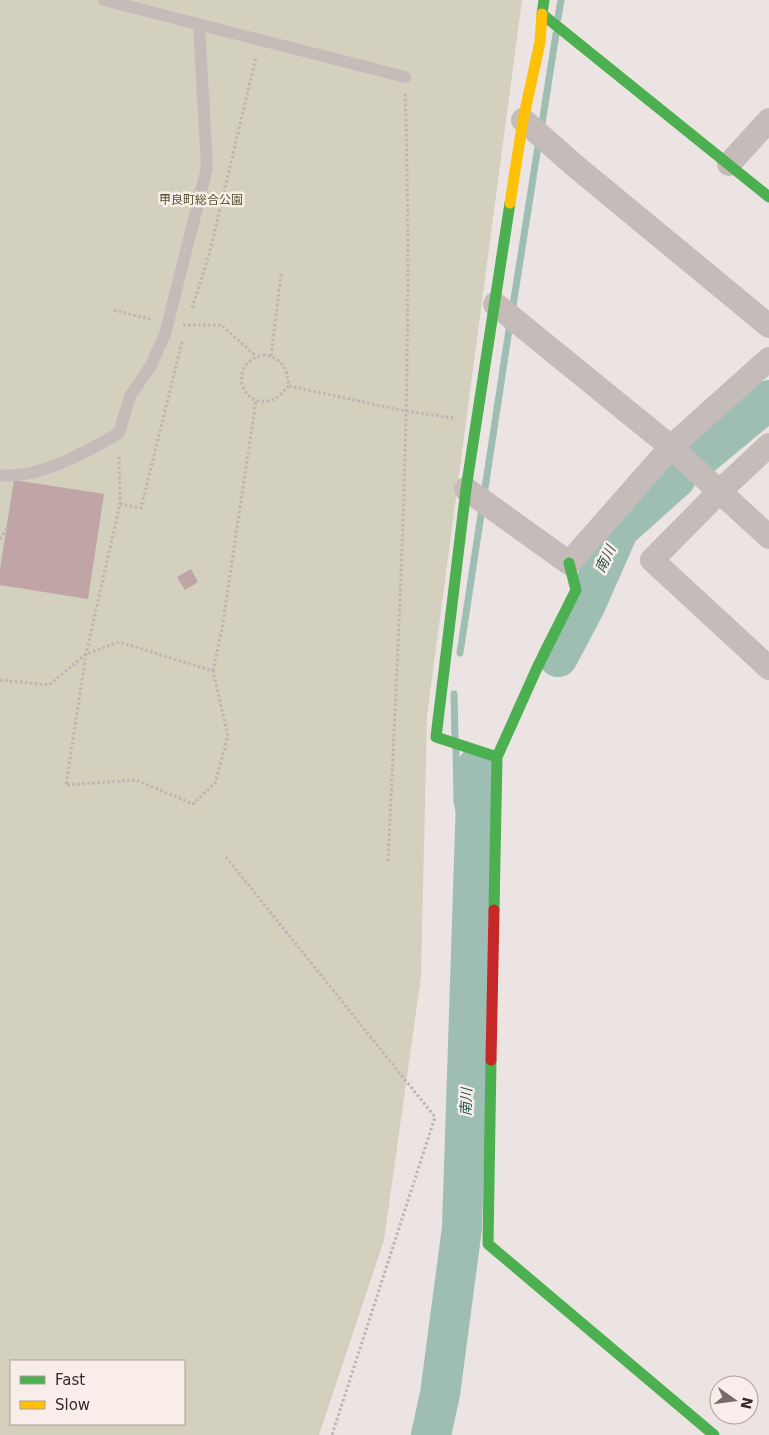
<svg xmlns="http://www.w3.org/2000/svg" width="769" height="1435" font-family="'DejaVu Sans','Noto Sans JP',sans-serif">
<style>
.green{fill:#d3d0bd;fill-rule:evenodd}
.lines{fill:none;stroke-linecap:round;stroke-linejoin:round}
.stream{stroke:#9ebeb4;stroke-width:7}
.river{stroke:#9ebeb4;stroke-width:40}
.building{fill:#bfa5a6}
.path{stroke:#beb4b3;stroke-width:3;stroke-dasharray:2.5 2.5;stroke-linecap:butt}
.lane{stroke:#c5bcba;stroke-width:12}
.street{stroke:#c5bcba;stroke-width:24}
.fast{stroke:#4caf50;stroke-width:11}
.slow{stroke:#ffc107;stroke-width:11}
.jam{stroke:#c62828;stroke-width:11}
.labels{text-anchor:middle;stroke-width:5;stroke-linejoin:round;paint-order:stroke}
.park-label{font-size:12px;fill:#51532e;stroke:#f9ede9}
.water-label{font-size:14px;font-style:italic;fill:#205648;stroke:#f9ede9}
</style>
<rect width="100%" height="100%" fill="#ece4e2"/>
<!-- green -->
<path class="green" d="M0 0H522L427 716 421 977 384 1240 319 1435H0ZM11 1361H184V1424H11Z"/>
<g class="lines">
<!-- stream -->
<path class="stream" d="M558 18 561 0
M541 130 556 34
M512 312 539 140
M460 653 510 323
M454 694 455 738
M456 749 457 802 473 871"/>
<!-- river -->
<path class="river" d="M694 462 769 400
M558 657 585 606 619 529 676 478
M431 1435 440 1394 462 1228 477 767"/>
</g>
<!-- building -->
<path class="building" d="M14 480 104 494 88 599 0 585V569Z
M191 569 198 582 185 590 177 577Z"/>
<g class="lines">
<!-- path -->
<path class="path" d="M192 308 209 255 256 57
M114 310 153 320
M183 325H221L256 356
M263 355C282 357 287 368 289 386 283 390 280 398 271 400 241 410 227 363 263 355Z
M271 356 281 274
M289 386 405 411 454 418
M120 504 141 508 182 342
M0 539 7 528
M213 671 222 629 256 400
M0 680 49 685 86 654 119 642 213 671 228 736 215 783 193 804 136 780 66 785 86 654 120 504 119 454
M226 857 435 1117 332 1435
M388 861C400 605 414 348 405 92"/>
<!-- lane -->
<path class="lane" d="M104 0 405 77
M0 475C35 480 89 451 119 433L130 396 150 367 165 334 207 168 199 25"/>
<!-- street -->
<path class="street" d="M523 120 574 165 769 326
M729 164 769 120
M495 304 671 447 769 537
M769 445 720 491 652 560 769 668
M466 489 569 563 671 447 769 359"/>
<!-- fast -->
<path class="fast" d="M544 0 542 14 769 197
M497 757 436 737 466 489 510 203
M494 910 497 757 537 668 576 590 569 563
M491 1060 488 1244 714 1435"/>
<!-- slow -->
<path class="slow" d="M510 203 523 120 540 42 542 14"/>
<!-- jam -->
<path class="jam" d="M491 1060 494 910"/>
</g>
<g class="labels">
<!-- park labels -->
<g class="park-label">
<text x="201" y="204">甲良町総合公園</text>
</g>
<!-- water labels -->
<g class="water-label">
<text transform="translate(605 559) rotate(-64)" y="5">南川</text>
<text transform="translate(466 1102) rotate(-88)" y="5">南川</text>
</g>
</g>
<!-- legend -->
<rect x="10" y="1360" width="175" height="65" fill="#f9ede9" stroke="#ab9f9c"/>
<rect x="20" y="1376" width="25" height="8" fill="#4caf50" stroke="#ab9f9c"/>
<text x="55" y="1385" font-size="15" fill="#362929">Fast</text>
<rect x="20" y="1401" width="25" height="8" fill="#ffc107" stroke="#ab9f9c"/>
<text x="55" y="1410" font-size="15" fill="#362929">Slow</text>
<!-- north arrow -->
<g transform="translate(734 1400) rotate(104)"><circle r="24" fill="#f9ede9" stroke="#ab9f9c"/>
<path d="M0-4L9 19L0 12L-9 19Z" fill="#766a6a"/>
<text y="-8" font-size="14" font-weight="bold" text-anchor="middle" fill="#362929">N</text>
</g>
</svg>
